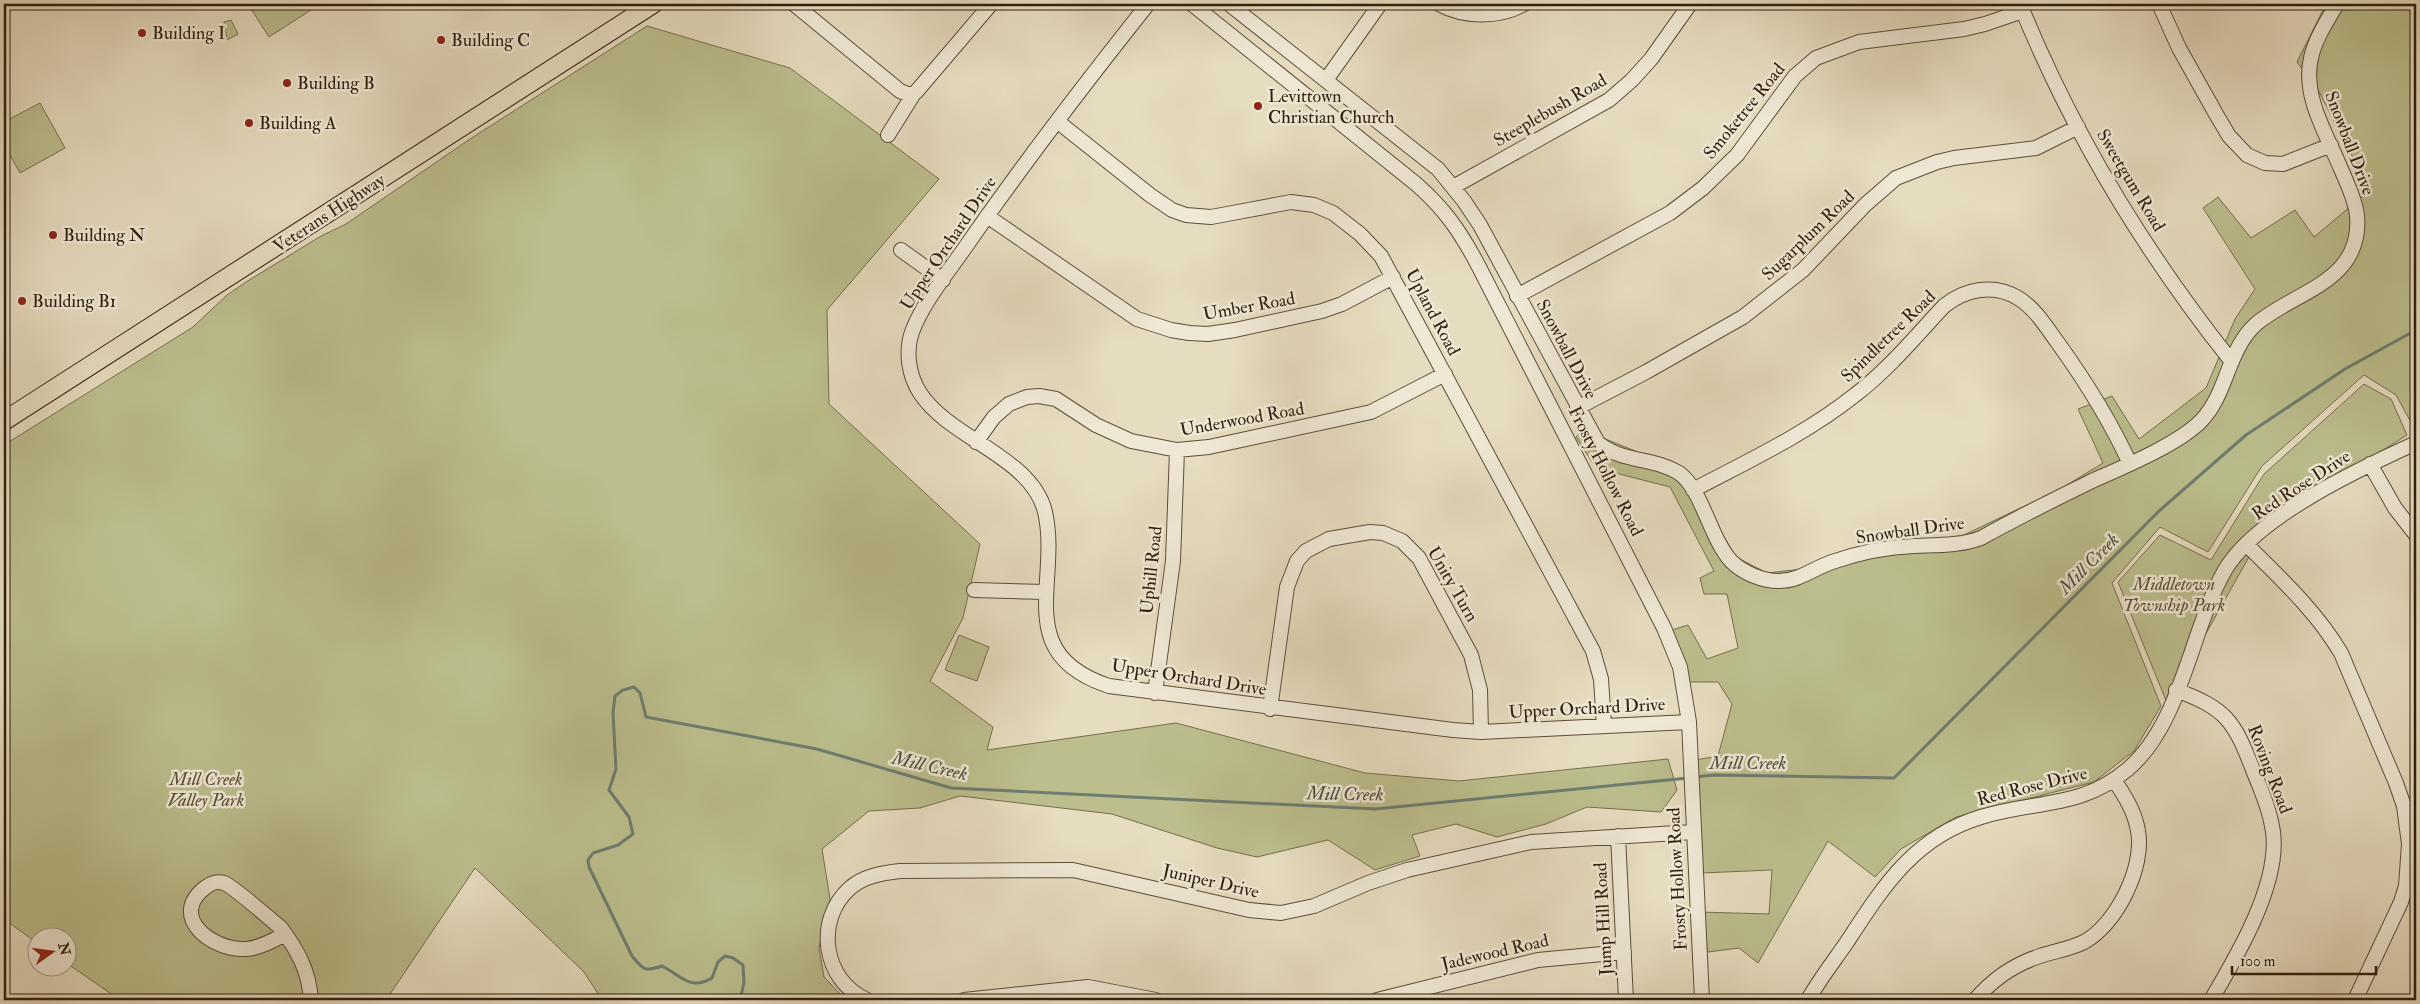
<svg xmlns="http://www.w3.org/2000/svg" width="2420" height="1004" font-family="'IM FELL Double Pica',serif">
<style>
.green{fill:#bcbe8d;stroke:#766e4e}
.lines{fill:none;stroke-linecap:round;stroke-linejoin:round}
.stream{stroke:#6d7d70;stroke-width:3}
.minor-casing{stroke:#5d4e3a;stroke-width:16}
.major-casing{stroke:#2f1f0e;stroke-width:20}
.minor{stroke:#efe8d5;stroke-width:14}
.major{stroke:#e6dcbf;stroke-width:18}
.poi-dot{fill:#8f2418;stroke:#efe8d5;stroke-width:2}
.labels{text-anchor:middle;stroke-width:5;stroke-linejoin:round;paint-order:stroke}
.poi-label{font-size:18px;fill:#2f1f0e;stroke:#efe8d5;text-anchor:start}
.street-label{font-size:18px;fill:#2f1f0e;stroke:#efe8d5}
.park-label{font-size:18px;font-style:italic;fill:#594f34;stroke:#efe8d5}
.water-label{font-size:19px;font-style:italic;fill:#4e4e3f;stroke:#efe8d5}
</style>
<rect width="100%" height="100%" fill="#e6dcbf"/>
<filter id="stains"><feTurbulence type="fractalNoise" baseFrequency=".004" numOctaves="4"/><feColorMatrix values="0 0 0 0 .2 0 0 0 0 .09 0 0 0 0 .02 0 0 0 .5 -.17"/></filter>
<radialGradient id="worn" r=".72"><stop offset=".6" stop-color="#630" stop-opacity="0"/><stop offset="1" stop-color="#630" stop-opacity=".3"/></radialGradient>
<!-- green -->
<path class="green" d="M248 4H311L314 8 269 37Z
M2326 4H2416V425L2413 426 2396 395 2364 375 2262 466 2208 552 2160 527 2112 583 2161 706 2134 751 2094 782 1956 817 1901 849 1875 877 1828 841 1758 963 1739 948 1708 952 1698 912 1769 914 1772 870 1701 873 1695 760 1718 756 1732 704 1718 682H1689L1669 631 1688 625 1707 659 1738 648 1727 594H1704L1700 578 1714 571 1670 487 1596 468 1576 437 1583 430 1685 471 1736 557 1767 573 1794 570 1964 535 2062 488 2103 463 2078 409 2112 396 2139 439 2206 388 2235 319 2255 289 2203 208 2218 197 2251 238 2295 210 2314 237 2370 190 2318 90 2297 62Z
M231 20 238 34 227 40 224 22Z
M647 26 790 68 939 179 827 310 829 404 980 544 963 618 930 681 993 727 987 750 1176 723 1365 773 1459 781 1668 759 1677 790 1661 812 1587 807 1546 824 1497 837 1456 824 1412 835 1420 856 1375 870 1328 840 1257 857 1217 848 1112 814 960 796 920 808 869 811 822 849 830 899 819 948 824 977 846 1000H602L584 972 475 868 386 1000H120L68 964V936H38L37 943 4 919V445L193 327 227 295 246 282 321 236 346 224 470 139Z
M40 103 65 148 20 173 4 144V122Z
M2364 384 2391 399 2407 435 2268 523 2167 703 2118 582 2160 535 2211 560 2264 474Z
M959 635 989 647 977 681 945 670Z"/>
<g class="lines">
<!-- stream -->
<path class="stream" d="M1694 777 1714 775 1894 778 2159 511 2246 435 2345 369 2416 330
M740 1000 744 983 743 965 733 958 725 956 718 962 712 978C690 991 682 976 662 966 644 972 644 970 632 956L589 867 588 860 593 853 618 845 633 834 629 817 609 790 616 769 613 713 615 696 623 690 634 687 640 693 646 717 817 749 951 788 1375 809 1688 778"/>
<defs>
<path id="minor" d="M794 4 900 91 910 95 916 92 991 4
M1148 4C1086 82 1026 160 969 242 950 270 924 300 912 332 905 352 909 376 920 393 950 439 1032 457 1045 512 1061 581 1011 654 1109 686L1453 730 1481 732 1689 722
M1192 4 1415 183C1444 208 1460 231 1478 265L1664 628 1680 667 1689 722 1702 1000
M1229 4 1438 169 1464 201 1480 225 1598 443C1623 463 1653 457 1679 473 1702 489 1710 538 1731 561 1743 573 1762 581 1779 581 1799 581 1814 568 1832 562 1858 553 1886 547 1914 546 1937 545 1959 546 1981 538 2017 518 2055 499 2092 481 2123 467 2177 445 2201 421 2228 393 2227 350 2256 324 2295 291 2363 282 2357 215 2355 199 2347 183 2341 169 2327 135 2302 96 2311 58 2315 39 2327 21 2337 4
M1439 4C1464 18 1499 18 1524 4
M2020 4C2072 132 2146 254 2232 362
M2159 4 2179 48 2216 114 2229 136 2247 155 2265 163 2283 164 2331 145
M1326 80 1380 4
M1057 121 1150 195 1172 210 1186 215 1211 217 1291 202 1314 205 1333 213 1360 234 1381 256 1593 651 1601 679 1604 726
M888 135 913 95
M1453 187 1609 100 1632 80 1651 59 1690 4
M987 216 1137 319 1171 330 1189 333 1208 334 1235 330 1322 311 1342 304 1393 277
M901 250 943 280
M1517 296 1670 213 1703 188 1737 155 1795 76 1816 58 1859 42 1964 29 1985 24 2023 11
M1577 408 1646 372 1743 317 1803 270 1865 205 1896 178 1937 162 1954 158 2036 148 2078 127
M976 442 994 417 1009 404 1027 397 1039 396 1056 399 1096 425 1131 441 1177 450 1209 447 1371 412 1445 374
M2370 464 2395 508 2416 535
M1693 490C1748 461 1806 434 1855 395 1888 370 1916 336 1944 306 1965 289 1994 283 2018 298 2036 309 2046 327 2058 343 2086 382 2110 420 2130 464
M2247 545C2281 579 2316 611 2341 653L2396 783 2404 806 2409 844 2406 886 2401 902 2355 1000
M974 590 1045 592
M2176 690C2227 709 2234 721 2253 770 2261 790 2270 810 2273 832 2280 884 2237 956 2211 1000
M1155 693 1173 561 1177 450
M1270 709 1287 587 1297 561 1306 551 1329 539 1370 532 1383 533 1402 541 1419 558 1471 655 1480 690 1481 732
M1618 836 1626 1000
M285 934C274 940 260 948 246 949 212 951 167 916 206 887 211 883 218 881 224 883 233 886 271 920 281 928 298 951 309 971 311 1000
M867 1000C823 981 814 920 850 888 864 876 882 873 900 871L1073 870 1249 910 1281 913 1314 906 1368 883 1407 870 1531 842 1693 832
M964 1000 1088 987 1156 1000
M1377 1000 1538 960 1624 952
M1808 1000C1819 980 1834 961 1847 942 1883 887 1914 837 1981 817 2036 800 2081 809 2128 769 2182 723 2190 631 2225 570 2256 517 2361 468 2416 443
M1975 1000C1992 980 2015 964 2040 956 2055 951 2070 949 2084 942 2116 925 2145 867 2138 831 2135 812 2125 796 2114 780"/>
<path id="major" d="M4 421 653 4"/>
</defs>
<!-- minor casing -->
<use href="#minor" class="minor-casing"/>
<!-- major casing -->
<use href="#major" class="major-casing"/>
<!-- minor -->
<use href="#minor" class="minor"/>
<!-- major -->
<use href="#major" class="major"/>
</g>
<!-- markers -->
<g class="poi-dot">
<circle cx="142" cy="33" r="5"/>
<circle cx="441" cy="40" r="5"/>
<circle cx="287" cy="83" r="5"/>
<circle cx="1258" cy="106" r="5"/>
<circle cx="249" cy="123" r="5"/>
<circle cx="53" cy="235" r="5"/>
<circle cx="22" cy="301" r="5"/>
</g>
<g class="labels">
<!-- poi labels -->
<g class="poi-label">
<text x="152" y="39">Building I</text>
<text x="451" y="46">Building C</text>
<text x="297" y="89">Building B</text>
<text x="1268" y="102">Levittown<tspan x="1268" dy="21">Christian Church</tspan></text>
<text x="259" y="129">Building A</text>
<text x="63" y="241">Building N</text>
<text x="32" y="307">Building B1</text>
</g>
<!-- street labels -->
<g class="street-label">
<text transform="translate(1550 110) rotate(-30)" y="6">Steeplebush Road</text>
<text transform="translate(1744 111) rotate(-51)" y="6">Smoketree Road</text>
<text transform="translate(2350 143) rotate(69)" y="6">Snowball Drive</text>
<text transform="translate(2131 180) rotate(59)" y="6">Sweetgum Road</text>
<text transform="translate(329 213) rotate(-33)" y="6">Veterans Highway</text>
<text transform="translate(1808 235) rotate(-44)" y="6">Sugarplum Road</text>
<text transform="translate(948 243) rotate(-56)" y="6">Upper Orchard Drive</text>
<text transform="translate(1249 306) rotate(-10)" y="6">Umber Road</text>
<text transform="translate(1433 312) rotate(62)" y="6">Upland Road</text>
<text transform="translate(1888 336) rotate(-44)" y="6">Spindletree Road</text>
<text transform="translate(1567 349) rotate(62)" y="6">Snowball Drive</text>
<text transform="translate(1242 419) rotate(-10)" y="6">Underwood Road</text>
<text transform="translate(1606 471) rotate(63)" y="6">Frosty Hollow Road</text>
<text transform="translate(2301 485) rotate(-33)" y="6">Red Rose Drive</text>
<text transform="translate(1910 530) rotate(-8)" y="6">Snowball Drive</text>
<text transform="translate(1151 570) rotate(-84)" y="6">Uphill Road</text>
<text transform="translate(1453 584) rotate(60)" y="6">Unity Turn</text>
<text transform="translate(1189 677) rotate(9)" y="6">Upper Orchard Drive</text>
<text transform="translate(1587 708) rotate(-3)" y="6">Upper Orchard Drive</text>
<text transform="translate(2270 769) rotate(69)" y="6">Roving Road</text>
<text transform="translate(2032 786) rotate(-14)" y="6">Red Rose Drive</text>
<text transform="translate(1677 879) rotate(-93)" y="6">Frosty Hollow Road</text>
<text transform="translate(1211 881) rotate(13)" y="6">Juniper Drive</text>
<text transform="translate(1603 919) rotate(-93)" y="6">Jump Hill Road</text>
<text transform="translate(1495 952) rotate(-13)" y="6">Jadewood Road</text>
</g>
<!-- park labels -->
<g class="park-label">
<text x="2174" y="590">Middletown<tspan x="2174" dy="21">Township Park</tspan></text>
<text x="206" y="785">Mill Creek<tspan x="206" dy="21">Valley Park</tspan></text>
</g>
<!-- water labels -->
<g class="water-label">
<text transform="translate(2088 563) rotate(-45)" y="7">Mill Creek</text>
<text x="1748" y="769">Mill Creek</text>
<text transform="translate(930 765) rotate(13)" y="7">Mill Creek</text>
<text transform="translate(1345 793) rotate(1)" y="7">Mill Creek</text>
</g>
</g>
<!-- margin -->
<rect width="2420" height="1004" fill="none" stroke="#e6dcbf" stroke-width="20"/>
<rect x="5" y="5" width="2410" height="994" fill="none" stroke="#2f1f0e" stroke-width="2.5"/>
<rect x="10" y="10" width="2400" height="984" fill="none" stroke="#2f1f0e"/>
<!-- north arrow -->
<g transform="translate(52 952) rotate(76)"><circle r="24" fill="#efe8d5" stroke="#a29885"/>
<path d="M0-4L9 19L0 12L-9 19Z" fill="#8f2418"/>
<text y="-8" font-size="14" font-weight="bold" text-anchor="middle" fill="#2f1f0e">N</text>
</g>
<!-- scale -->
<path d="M2232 966v8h144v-8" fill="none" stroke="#2f1f0e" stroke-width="2.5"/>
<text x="2240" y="966" font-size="15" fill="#2f1f0e" stroke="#efe8d5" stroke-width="4" paint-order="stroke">100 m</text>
<rect width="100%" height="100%" filter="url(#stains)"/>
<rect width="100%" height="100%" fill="url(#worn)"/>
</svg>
